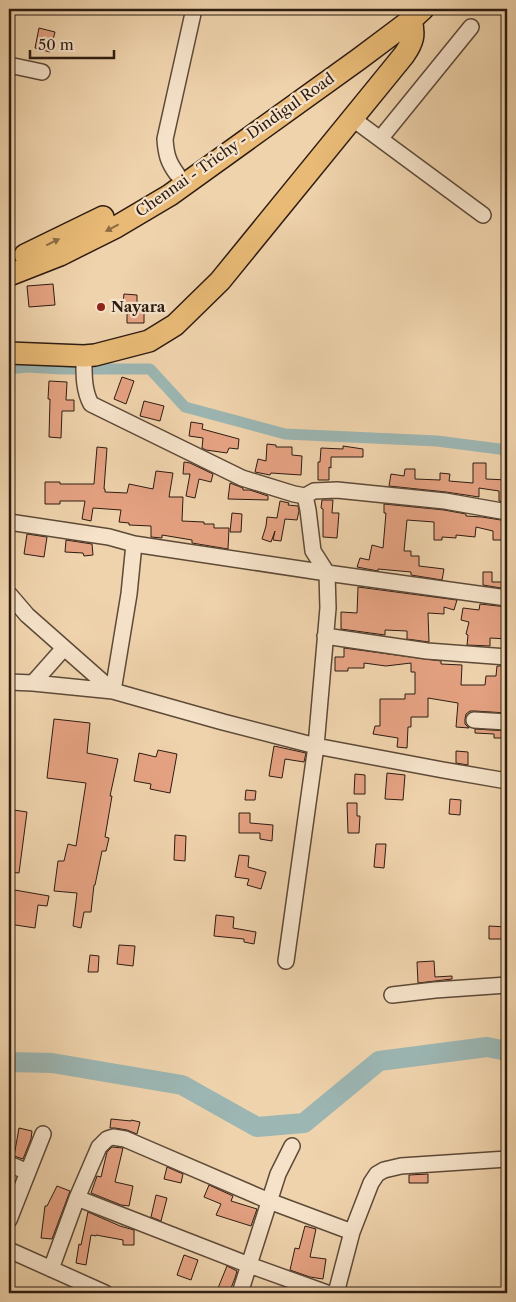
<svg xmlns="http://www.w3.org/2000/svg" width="516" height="1302" font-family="'Libre Caslon Text',serif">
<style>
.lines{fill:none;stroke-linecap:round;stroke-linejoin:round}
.canal{stroke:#9cb6b3;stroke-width:11}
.river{stroke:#9cb6b3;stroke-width:20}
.building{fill:#e5a282;stroke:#2d1c12}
.minor-casing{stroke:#5e4a38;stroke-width:18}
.highway-casing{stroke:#2d1c12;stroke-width:24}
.minor{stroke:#f5e2c9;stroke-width:15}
.highway{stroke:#e8ba76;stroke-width:21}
.oneway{fill:#8a6b44}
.poi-dot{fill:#8f2418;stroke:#f5e2c9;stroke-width:2}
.labels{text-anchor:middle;stroke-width:4.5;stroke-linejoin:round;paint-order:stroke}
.street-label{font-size:15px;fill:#2d1c12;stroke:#f5e2c9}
.poi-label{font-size:15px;font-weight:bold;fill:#2d1c12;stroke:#f5e2c9;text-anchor:start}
</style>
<rect width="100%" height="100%" fill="#efd3ac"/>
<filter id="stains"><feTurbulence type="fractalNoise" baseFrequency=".004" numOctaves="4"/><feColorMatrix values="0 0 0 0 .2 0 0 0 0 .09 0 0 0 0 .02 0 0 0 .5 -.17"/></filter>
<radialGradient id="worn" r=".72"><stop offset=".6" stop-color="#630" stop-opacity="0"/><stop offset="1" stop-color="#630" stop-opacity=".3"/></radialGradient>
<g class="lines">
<!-- canal -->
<path class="canal" d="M9 369 27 367 62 369H150L185 407 285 434 437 441 507 450"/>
<!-- river -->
<path class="river" d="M9 1062 52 1063 182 1085 257 1127 304 1123 379 1061 487 1047 507 1051"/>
</g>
<!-- building -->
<path class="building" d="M39 28 55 32 50 52 35 48Z
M53 284 55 305 29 307 27 286Z
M124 294 137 295V304H144V323H127V303H123Z
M122 377 134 381 126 404 114 399Z
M49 381 67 382 66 400H74V411H62L61 438 49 437 50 399H48Z
M144 401 164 406 160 421 140 416Z
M191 422 203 424 202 429 239 439 238 449 229 448 227 453 206 450 202 448 203 438 189 436Z
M267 444 276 445V447H292V455L302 456 301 475 271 473 270 475 255 472 258 459 266 461Z
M343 446 363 449V457H331V468L329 467V480H318V462H320L321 448 343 449Z
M97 447 107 448 104 489H105V492L127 493 129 484 153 489 156 471 173 473 169 497H183L182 521 204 522V524H214V528H229L228 549 192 543V540L162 535V538L151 537V526L129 525V523L119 522 121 510 93 508 91 521 82 519 85 501H60V504H45V482H60V484H94Z
M184 462 190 463 213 474 211 482 199 479 195 498 186 496 190 474H183Z
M473 463H486V479L507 480V503L499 501V491L479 488V497L446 492 389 486 391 474 404 476 405 469H415V479L440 480V473L450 474 449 481 473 483Z
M230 483 243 488V490H250L268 496V500L228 499Z
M322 500H333L332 513H339L337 538 323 537V509L321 508Z
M280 501 289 503 288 505 298 506 299 511 297 520 285 519 281 541 273 540 275 531 271 542 262 539 266 526 267 517 277 518Z
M384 504 444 510 466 514V516L482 517 507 521V540H493V531L476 527 475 537 456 535V538L442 537V540H434V522L407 520 404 551H411V556H419V566L444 569 442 580 411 575V572L378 569V571L357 567 360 558 369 560 372 545 383 548 386 513H384Z
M232 513 242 514 241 532H230Z
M27 534 47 537 44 557 24 554Z
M66 540 92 544 93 555 84 556 83 553 65 552Z
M483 572H492V582H507V589L483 585Z
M358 587 411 594 457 600 454 610 444 607V614L428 613 429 642 407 639V631L385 630V635L341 629V612L357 613Z
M480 604 507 607 506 627H507V639L490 638V646L467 645 468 635 466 634 469 622 461 620 463 608 479 610Z
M344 648 441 661V664L462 665 461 685H485L486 676H496L497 666H506L504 705H507V713L475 711H470L466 714 465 719V724L469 728 456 727 458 703 428 698V717H411V727H408L407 748 397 747 398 738 373 734 375 726H380V699H405V694H415V672H411V663L386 666 364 663V668H348V671H335V657H344Z
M54 719 90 723 87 753 118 759 110 796H112L105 837 109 838 106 851H102L95 885H94L91 912H84L81 928 73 926 77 893 54 891 58 861H64L68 844 76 846 86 783 47 778Z
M475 729 507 731V738H494V734L475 733Z
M274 746 306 753 304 762 285 759 282 778 269 776Z
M158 750 177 754 170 793 150 789 151 784 134 781 139 753 156 757Z
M456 751 468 752V765L456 763Z
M387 773 405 775 403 800 385 799Z
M355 774 365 775V794H354Z
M246 790 256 791 255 800H245Z
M450 799 461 800 460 815 449 814Z
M347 803H357V816H360L359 833H348Z
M14 810 27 812 19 873 9 872V817L13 818Z
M239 813H250V823L273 825 272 841 260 839V833H239Z
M175 835 186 836 185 861 174 860Z
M376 844H386L384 868 374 867Z
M239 855 249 856 248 867 266 872 261 889 247 885 249 879 235 877Z
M9 889 49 896 47 906 38 905 35 928 9 924Z
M216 915 234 917 233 928 256 932 254 944 244 942V939L214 936Z
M489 926 507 927V939H489Z
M119 945 135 946 133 966 117 964Z
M90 955 99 956 98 972H88Z
M434 961 435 977 452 976V979L418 983 417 962Z
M111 1119 131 1121V1120L140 1122 137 1134 127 1130 115 1128H110Z
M19 1128 32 1131 31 1139 23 1159 14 1156Z
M112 1147 123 1148 115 1182 133 1186 129 1206 121 1205 91 1193 97 1176 101 1177 107 1152Z
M167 1167 183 1174 181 1183 164 1179Z
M428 1174V1183H409V1175Z
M209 1185 233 1196 231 1201 257 1209 251 1226 216 1215 221 1204 204 1197Z
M57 1186 70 1191 52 1239 41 1238 45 1206H47Z
M156 1195 167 1198 161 1221 151 1217Z
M88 1212 120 1226 134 1230V1245H123V1240L96 1235V1236L91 1235 86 1265 76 1263 79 1244 81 1245Z
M305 1226 316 1229 310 1257 326 1259 323 1279 310 1277 290 1270 295 1248 299 1249Z
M184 1255 198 1260 191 1280 177 1275Z
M227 1266 237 1271 235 1278 229 1293H216Z"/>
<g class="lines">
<defs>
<path id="minor" d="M9 65 42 72
M353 119 483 215
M380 139 471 27
M177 174C168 162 166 154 165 139L194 9
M84 356C84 372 83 389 91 404L242 478 294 494 305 496 308 510 313 551 327 573 328 608 316 746 286 961
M305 496 314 491 337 490 445 501 507 512
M9 522 109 537 134 544 327 573 507 598
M9 594 27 615 113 691 223 722 316 746 443 770 507 781
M325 636 427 651 507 657
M9 682 33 683 113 691 129 594 134 544
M33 683 64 648
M474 720 507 722
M392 995 435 990 507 985
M9 1164 28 1172
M77 1198 249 1265 327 1293
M9 1220 43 1134
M9 1250 105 1293
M51 1269 77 1198 99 1147 107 1139 113 1137 125 1139 269 1201 352 1232
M240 1293 278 1174 292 1146
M336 1293 352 1232 371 1183 377 1174 384 1170 401 1166 507 1159"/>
<path id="highway" d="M25 255 103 217
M9 275 60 255 116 227 170 195 359 59 411 20 423 9
M9 353 84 356 95 355 149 341 175 325 220 281 404 55C413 42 415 35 411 20"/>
</defs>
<!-- minor casing -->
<use href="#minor" class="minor-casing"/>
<!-- highway casing -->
<use href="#highway" class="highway-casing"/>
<!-- minor -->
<use href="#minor" class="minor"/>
<!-- highway -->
<use href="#highway" class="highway"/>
</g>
<!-- one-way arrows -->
<defs><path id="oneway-solid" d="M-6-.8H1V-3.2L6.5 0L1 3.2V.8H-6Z" transform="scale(1.25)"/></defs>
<g class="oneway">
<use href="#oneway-solid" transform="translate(112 228) rotate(152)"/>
<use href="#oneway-solid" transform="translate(53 242) rotate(-26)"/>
</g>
<!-- markers -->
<circle class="poi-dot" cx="101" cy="307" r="5"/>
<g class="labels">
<!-- street labels -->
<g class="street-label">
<text transform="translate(235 145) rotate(-35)" y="5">Chennai - Trichy - Dindigul Road</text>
</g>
<!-- poi labels -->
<g class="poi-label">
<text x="111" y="312">Nayara</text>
</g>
</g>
<!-- margin -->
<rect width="516" height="1302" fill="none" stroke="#efd3ac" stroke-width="30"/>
<rect x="10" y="10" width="496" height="1282" fill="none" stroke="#2d1c12" stroke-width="2.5"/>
<rect x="15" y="15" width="486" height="1272" fill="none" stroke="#2d1c12"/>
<!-- scale -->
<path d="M30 50v8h84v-8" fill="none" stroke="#2d1c12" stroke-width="2.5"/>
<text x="38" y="50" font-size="15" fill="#2d1c12" stroke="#f5e2c9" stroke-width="4" paint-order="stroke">50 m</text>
<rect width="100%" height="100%" filter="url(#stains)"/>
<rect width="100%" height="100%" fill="url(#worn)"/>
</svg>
